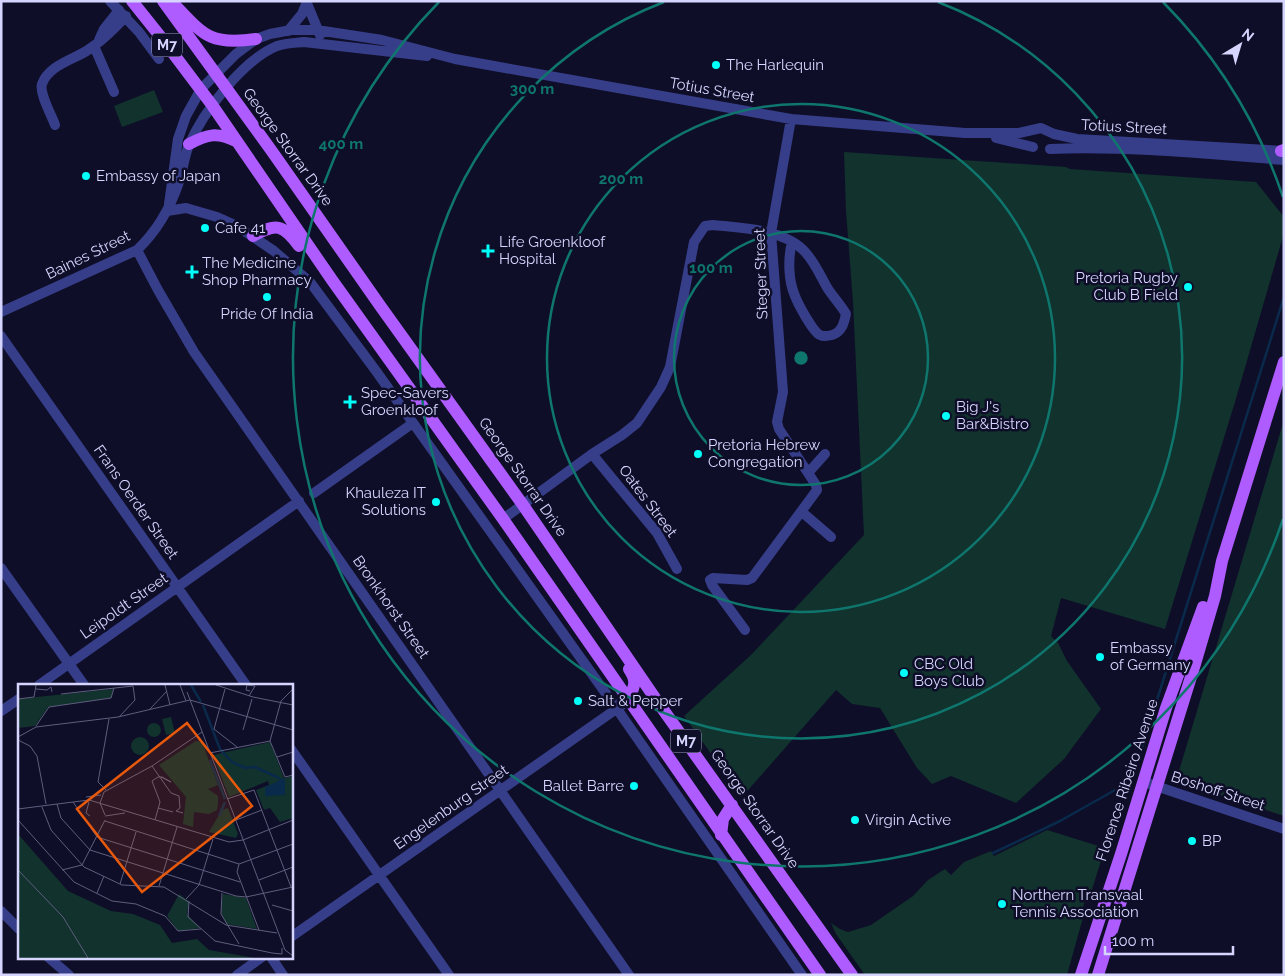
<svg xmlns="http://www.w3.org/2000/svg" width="1285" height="976" font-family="Raleway,sans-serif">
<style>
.green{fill:#11322d}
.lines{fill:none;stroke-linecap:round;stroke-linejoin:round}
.stream{stroke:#0a2a4b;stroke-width:2.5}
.minor{stroke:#373e89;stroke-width:10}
.major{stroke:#ae5cff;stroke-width:12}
.ring{fill:none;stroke:#0f766e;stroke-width:2.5}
.poi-dot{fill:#01fff9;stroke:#0f0e28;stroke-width:2}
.labels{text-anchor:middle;stroke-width:5;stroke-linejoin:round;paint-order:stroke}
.shield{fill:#0f0e28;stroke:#9a99be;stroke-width:1}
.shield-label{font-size:14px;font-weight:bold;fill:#d5d5ff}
.poi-label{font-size:15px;fill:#d5d5ff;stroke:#0f0e28;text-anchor:start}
.street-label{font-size:15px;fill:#d5d5ff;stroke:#0f0e28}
.inset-river{fill:none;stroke:#0a2a4b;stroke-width:2.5}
.inset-road{fill:none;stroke:#5e5e7e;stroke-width:1}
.view{fill:#e8590c;fill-opacity:0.15;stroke:#e8590c;stroke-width:2.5}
.inset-edge{fill:none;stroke:#d5d5ff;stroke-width:2.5}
.centre{fill:#0f766e;stroke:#0f0e28;stroke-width:2.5}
.ring-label{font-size:15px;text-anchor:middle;font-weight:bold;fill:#0f766e;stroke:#0f0e28;stroke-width:5;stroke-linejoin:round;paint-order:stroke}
</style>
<rect width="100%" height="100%" fill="#0f0e28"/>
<!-- green -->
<path class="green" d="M154 90 163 112 122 127 114 106Z
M844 152 1066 167 1070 169 1256 182 1284 217V233L1235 402 1165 629 1061 598 1051 636 1058 643 1067 661 1101 709 1064 759 1016 803 951 776 932 784 917 768 880 708 852 704 836 690 742 797 684 716 751 655 864 535 853 302 846 211Z
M1284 420V816L1176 781Z
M1047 830 1105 848 1089 899 1086 898 1082 910 1084 914 1067 975H865L836 934 831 923 840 929 848 932 871 925 913 896 928 880 945 869 951 875 964 862 991 851 994 856Z"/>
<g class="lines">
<!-- stream -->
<path class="stream" d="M1133 768 1139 757 1284 297
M993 853 1060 821 1115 790"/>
<!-- minor -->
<path class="minor" d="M110 1 139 32 159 59
M306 1 320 35
M288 31 302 14 307 2
M99 40 104 29 119 10
M94 46 114 92
M55 125C52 116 39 93 42 84 49 65 73 60 88 50 102 41 114 29 126 16
M996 138 1033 147
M1050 149C1128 146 1206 154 1284 160
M169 204 178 139 186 116 201 89 236 54 256 39 270 34 291 30H317L382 40 455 59 791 119 965 133H1019L1041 128 1054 134 1077 139 1284 151
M167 211 186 208 217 217 237 226 274 251 310 282 376 371 617 709 802 975
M137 250 158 290 194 352 629 975
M1 312 137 250C157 231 170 209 179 182 183 170 184 157 189 145 203 112 243 60 277 46 286 43 295 43 304 42L427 56
M1 336 246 685
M592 454 657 533 677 569
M808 473 825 454
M314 493 413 423
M802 512 831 537
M503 519 592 454 622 435 637 423 661 387 670 367 694 242 705 226 713 225C741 228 786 229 806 253 815 263 821 277 828 289 834 298 841 305 846 314 844 323 842 332 832 335 828 336 824 337 820 335 813 332 798 304 795 296 788 280 788 258 792 242
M1 568 84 685
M745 630 712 585 710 580 713 578 747 580 752 578 817 490 816 485 779 429 777 422 783 392 771 233 791 119
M39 685 299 501
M1 711 19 699
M291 749 449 975
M1144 782 1284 829
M1 911 19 929
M291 937 622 705
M48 957 69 975
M271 957 283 975
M237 975 262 957"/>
<!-- major -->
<path class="major" d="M132 1 160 36 212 105 332 280 503 519 820 975
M163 1 271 150 381 307 523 505 657 701 852 975
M171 1C203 34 208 46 256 39
M189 144C208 134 217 132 236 141
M1281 151 1284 150
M253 236C276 223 283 224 299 246
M628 701C634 687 638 682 629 669
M721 835 723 819 732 805
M1081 975 1121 854 1166 708 1203 607
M1098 975 1195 664 1215 596 1222 561 1284 362"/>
</g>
<!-- distance rings -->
<g class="ring">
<circle cx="801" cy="358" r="127"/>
<circle cx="801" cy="358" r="254"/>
<path d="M938 2A381 381 0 1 1 664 2"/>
<path d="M1283 519A508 508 0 1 1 439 2M1163 2A508 508 0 0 1 1283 197"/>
</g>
<!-- markers -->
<g class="poi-dot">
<circle cx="716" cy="65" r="5"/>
<circle cx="86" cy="176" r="5"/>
<circle cx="205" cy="228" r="5"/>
<path d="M485.5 243.5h5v5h5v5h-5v5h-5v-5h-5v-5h5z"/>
<path d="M189.5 264.5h5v5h5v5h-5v5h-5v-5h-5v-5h5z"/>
<circle cx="1188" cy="287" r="5"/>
<circle cx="267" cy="297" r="5"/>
<path d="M347.5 394.5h5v5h5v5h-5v5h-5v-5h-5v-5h5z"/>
<circle cx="946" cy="416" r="5"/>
<circle cx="698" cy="454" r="5"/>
<circle cx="436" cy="502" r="5"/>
<circle cx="1100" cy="657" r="5"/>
<circle cx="904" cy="673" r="5"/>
<circle cx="578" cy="701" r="5"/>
<circle cx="634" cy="786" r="5"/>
<circle cx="855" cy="820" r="5"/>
<circle cx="1192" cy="841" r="5"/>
<circle cx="1002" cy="904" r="5"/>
</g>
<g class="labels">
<!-- shield labels -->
<g class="shield">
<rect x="152" y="33.5" width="30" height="23" rx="4"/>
<rect x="671" y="729.5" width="30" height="23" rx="4"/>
</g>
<g class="shield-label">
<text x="167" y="50">M7</text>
<text x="686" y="746">M7</text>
</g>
<!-- poi labels -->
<g class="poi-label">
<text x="726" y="70">The Harlequin</text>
<text x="96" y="181">Embassy of Japan</text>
<text x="215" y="233">Cafe 41</text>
<text x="499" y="247">Life Groenkloof<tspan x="499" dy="17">Hospital</tspan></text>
<text x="202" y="268">The Medicine<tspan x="202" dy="17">Shop Pharmacy</tspan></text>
<text x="1178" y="283" text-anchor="end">Pretoria Rugby<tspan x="1178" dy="17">Club B Field</tspan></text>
<text x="267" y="319" text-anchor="middle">Pride Of India</text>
<text x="361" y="398">Spec-Savers<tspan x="361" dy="17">Groenkloof</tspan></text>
<text x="956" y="412">Big J's<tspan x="956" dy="17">Bar&amp;Bistro</tspan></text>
<text x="708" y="450">Pretoria Hebrew<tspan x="708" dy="17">Congregation</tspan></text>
<text x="426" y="498" text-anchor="end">Khauleza IT<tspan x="426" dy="17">Solutions</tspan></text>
<text x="1110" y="653">Embassy<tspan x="1110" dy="17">of Germany</tspan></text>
<text x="914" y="669">CBC Old<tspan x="914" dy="17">Boys Club</tspan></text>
<text x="588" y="706">Salt &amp; Pepper</text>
<text x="624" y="791" text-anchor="end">Ballet Barre</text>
<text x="865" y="825">Virgin Active</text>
<text x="1202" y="846">BP</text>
<text x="1012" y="900">Northern Transvaal<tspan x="1012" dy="17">Tennis Association</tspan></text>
</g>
<!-- street labels -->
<g class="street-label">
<text transform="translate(712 90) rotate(10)" y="5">Totius Street</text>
<text transform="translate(1124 127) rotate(3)" y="5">Totius Street</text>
<text transform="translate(288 147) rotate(54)" y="5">George Storrar Drive</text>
<text transform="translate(88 255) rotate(-26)" y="5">Baines Street</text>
<text transform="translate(761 274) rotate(-92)" y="5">Steger Street</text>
<text transform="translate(523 477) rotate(55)" y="5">George Storrar Drive</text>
<text transform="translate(648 501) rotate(53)" y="5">Oates Street</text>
<text transform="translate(136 502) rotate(55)" y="5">Frans Oerder Street</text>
<text transform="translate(124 606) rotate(-35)" y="5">Leipoldt Street</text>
<text transform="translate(391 607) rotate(55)" y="5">Bronkhorst Street</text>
<text transform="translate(1127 780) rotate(-72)" y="5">Florence Ribeiro Avenue</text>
<text transform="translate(1218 791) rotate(18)" y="5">Boshoff Street</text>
<text transform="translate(451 807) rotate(-35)" y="5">Engelenburg Street</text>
<text transform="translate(755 809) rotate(55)" y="5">George Storrar Drive</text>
</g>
</g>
<!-- overview -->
<g transform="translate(18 684)">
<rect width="275" height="275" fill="#0f0e28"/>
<path d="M95 5 93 14 30 23 17 42 0 44V15ZM153 33 157 49 148 51 144 35ZM129 46a7 7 0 1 1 14 0a7 7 0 1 1-14 0ZM113 62a9 9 0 1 1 18 0a9 9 0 1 1-18 0ZM178 57 184 58 200 101 190 105 200 112V119L199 126 191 130 176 128 175 143 165 140 168 113 141 81ZM252 58 266 94 275 92V134L262 138 252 124 246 126 238 106 251 101 250 97 211 113 195 71ZM210 124 220 150 218 154 191 148 204 126ZM0 150 50 207 93 227 115 230 142 241 154 259 179 255 191 266 237 274H0ZM161 210 171 217 169 230 182 244 160 247 149 232ZM205 210 228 214 239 245 208 240 203 228Z" fill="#11322d"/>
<path d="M261 94 267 95V111L247 112V103L261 97Z" fill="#0a2a4b"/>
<path class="inset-river" d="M173 1 183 18M185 21 202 65 214 78 227 84 237 83 261 94M192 76 207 115M201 132 207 118"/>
<path class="inset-road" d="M147 1 152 21M162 1 168 17M198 1 235 13 275 21M18 5 29 6 33 3 34 8M207 5 196 45 219 63M275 5 263 17 252 57 267 93 275 91M169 8 201 92M43 10 115 2 117 16 101 33M231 12 237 2 229 1 228 6 232 7M0 15 16 13 18 1M132 25 149 7M18 42 31 23 93 14 96 4M225 46 234 15M0 53 18 43 100 33 172 16 275 46M0 56 12 62 19 72 28 120M192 69 252 57M259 73 275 68M134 82 153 109 161 112 162 124 158 127 165 129M201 92 267 266 275 272M88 106 80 98 91 35M68 113 83 111M209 115 236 106 273 203M55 118 79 153 222 198M71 118 68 129 72 132M39 120 43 134 72 166 218 212 228 213 275 203M24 123 33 146 66 183 104 201 146 203 208 241 259 249M140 124 155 128M0 125 71 116 211 158 225 156 275 136M87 131 82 119 86 108 134 82 184 48M87 132 107 129M0 136 56 198 94 217 118 220 147 232 160 247 183 245M137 136 142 118 134 97 140 93H144L153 98 143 93M218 136 244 126M87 137 221 180 275 160M221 180 219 188 241 246M0 186 45 233 70 274M44 186 64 181 87 136M241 196 275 183M102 200 118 148M141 202 159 143M79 209 86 192M204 209 203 230 221 260M168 215 181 201 195 155M171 217 170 233 197 257 254 269 264 270V264M254 221 275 227"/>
<path class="view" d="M169 39 234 122 124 208 59 125Z"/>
<rect width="275" height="275" class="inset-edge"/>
</g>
<circle cx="801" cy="358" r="8" class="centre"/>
<g class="ring-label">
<text x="532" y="94">300 m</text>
<text x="341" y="149">400 m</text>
<text x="621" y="184">200 m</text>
<text x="711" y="273">100 m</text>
</g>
<!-- border -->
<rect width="1285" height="976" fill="none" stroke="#d5d5ff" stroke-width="5"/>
<!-- north arrow -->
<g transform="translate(1240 45) rotate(38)" stroke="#0f0e28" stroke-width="4" paint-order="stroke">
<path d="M0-4L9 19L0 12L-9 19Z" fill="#d5d5ff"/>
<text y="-8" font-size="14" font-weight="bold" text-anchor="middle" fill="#d5d5ff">N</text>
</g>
<!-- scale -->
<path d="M1105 946v8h128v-8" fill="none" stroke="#d5d5ff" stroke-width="2.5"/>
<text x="1112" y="946" font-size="15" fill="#d5d5ff" stroke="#0f0e28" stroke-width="4" paint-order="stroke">100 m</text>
</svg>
